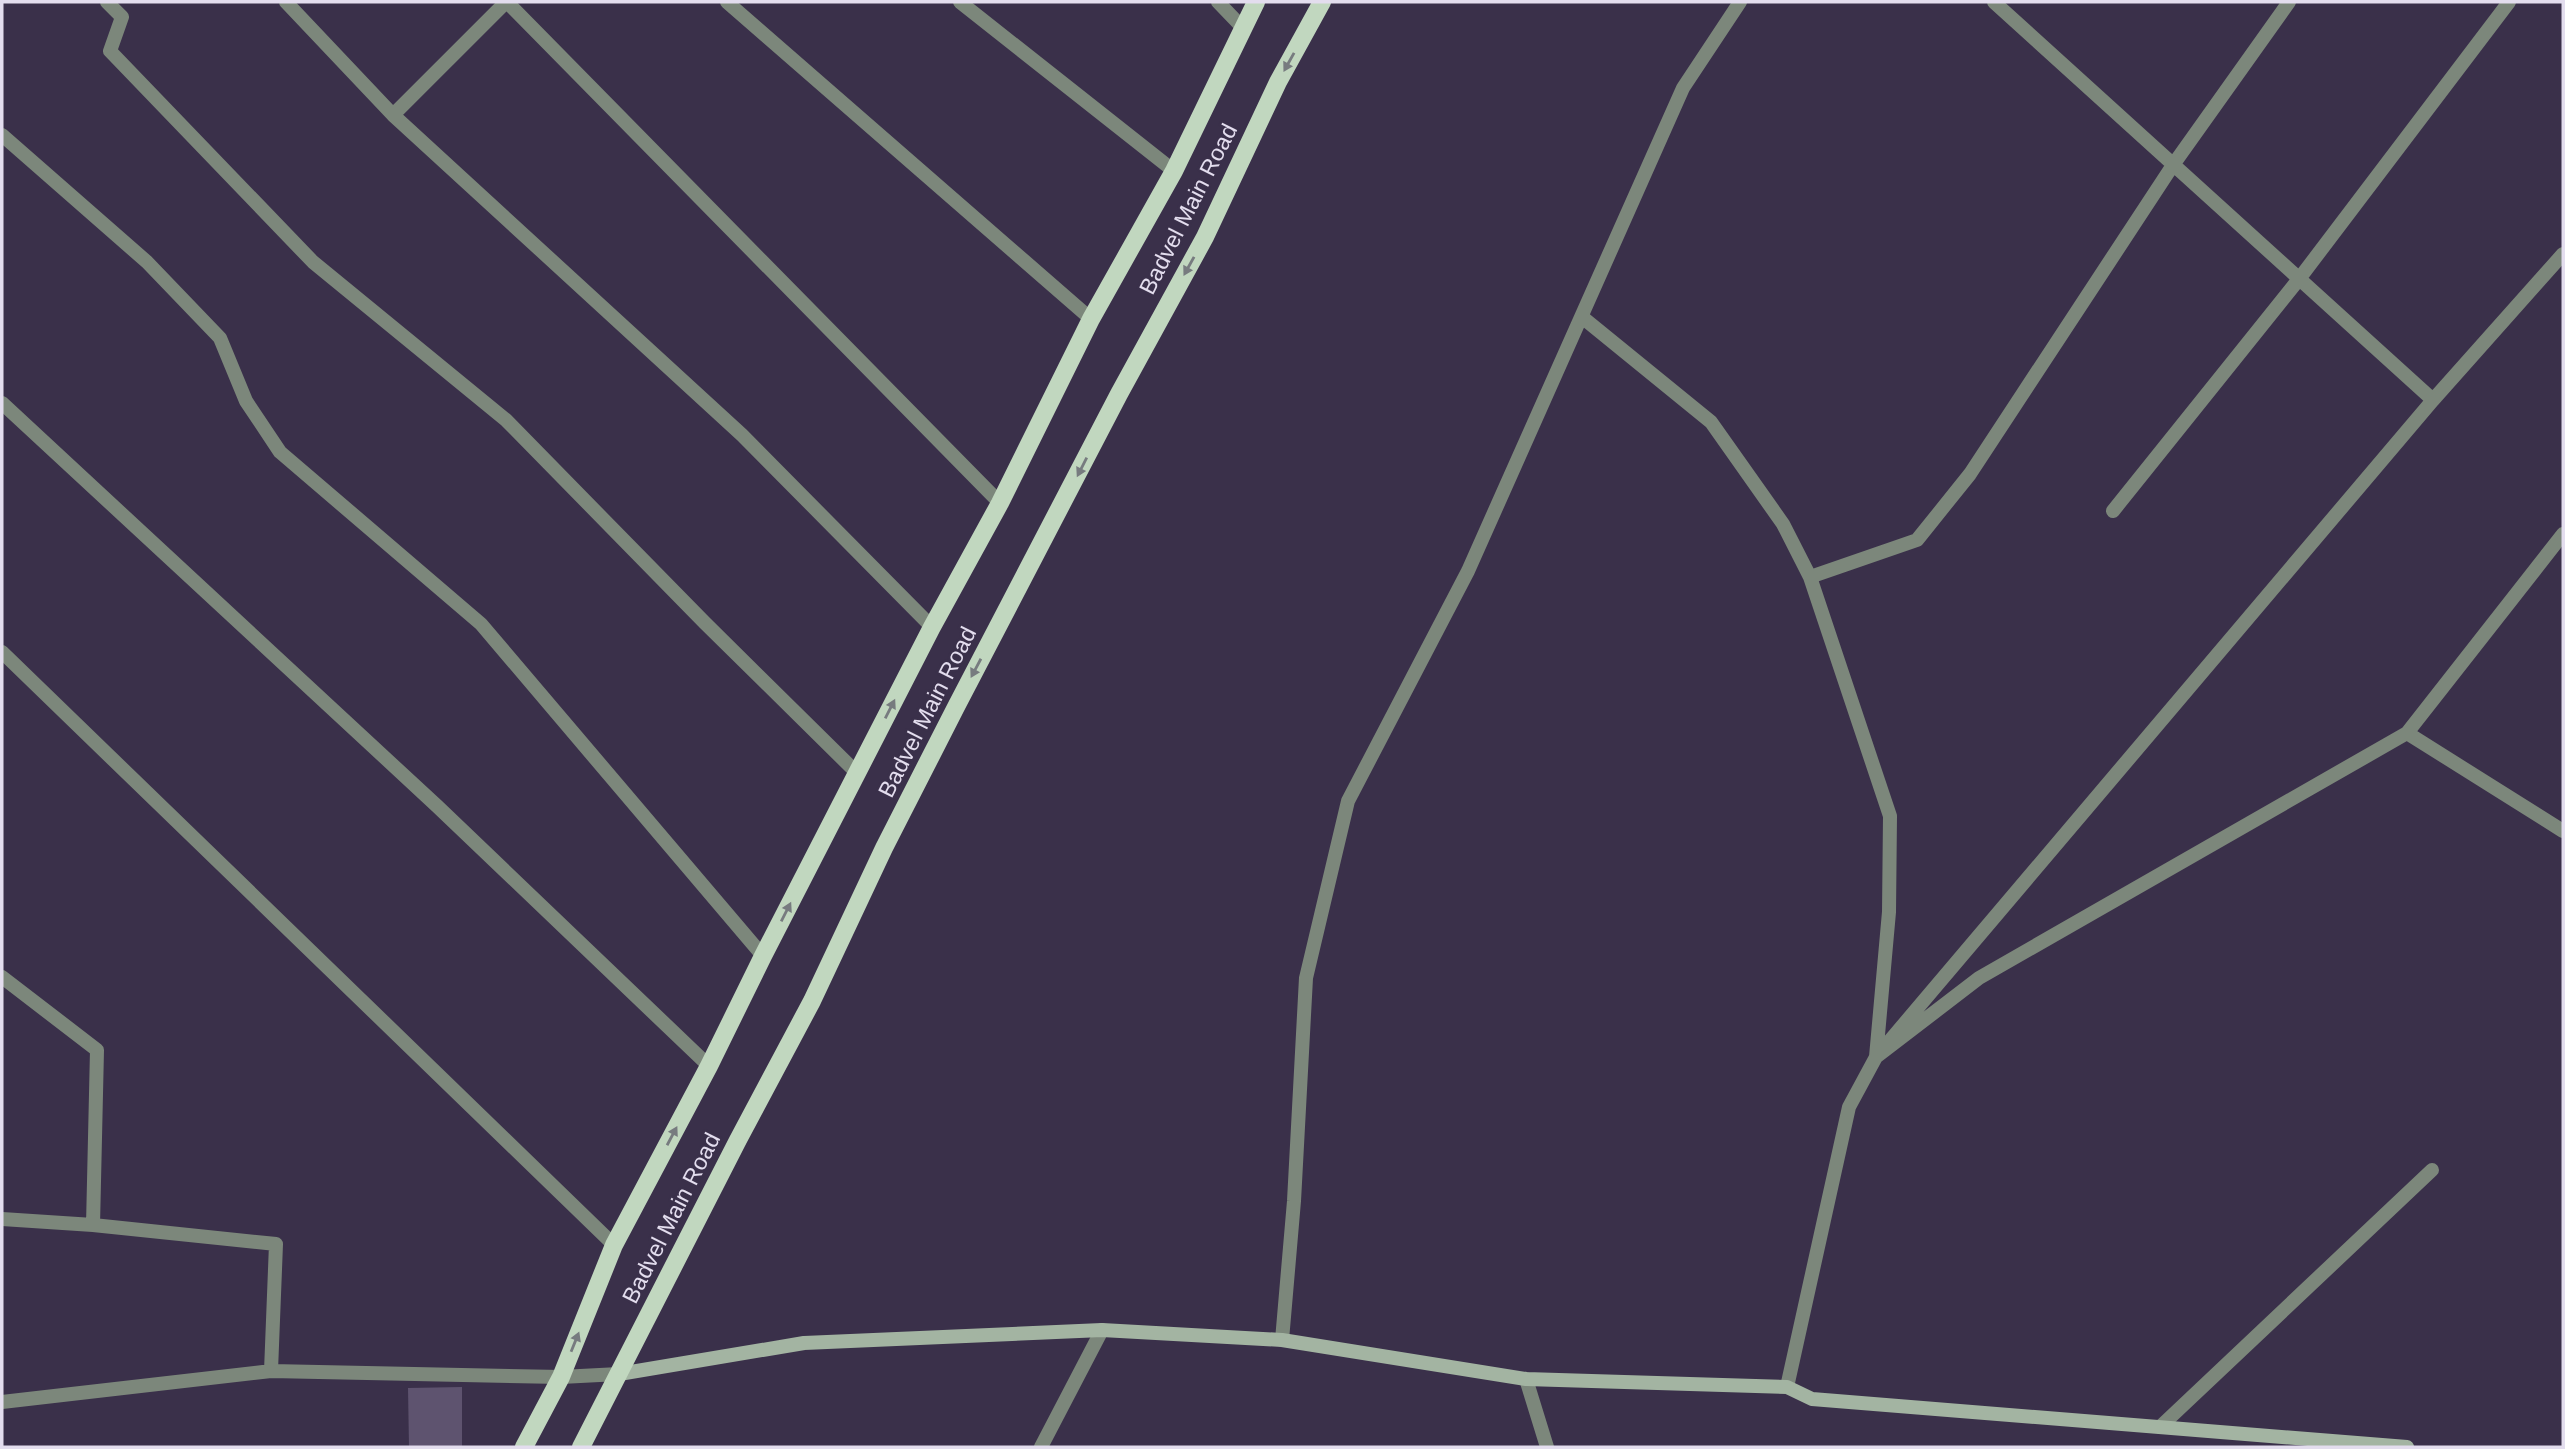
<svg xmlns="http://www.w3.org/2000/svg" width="2565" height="1449" font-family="Arial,sans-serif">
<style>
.building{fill:#5e536f}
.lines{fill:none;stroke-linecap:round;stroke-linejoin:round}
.street{stroke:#7c877b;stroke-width:14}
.secondary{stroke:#a3b4a2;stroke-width:14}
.primary{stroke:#c1d7bf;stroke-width:18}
.oneway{fill:#777b7f}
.labels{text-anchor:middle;stroke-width:5;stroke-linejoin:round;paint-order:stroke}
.street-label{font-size:23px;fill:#e3ddee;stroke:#3a304a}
</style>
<rect width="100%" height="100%" fill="#3a304a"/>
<!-- building -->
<path class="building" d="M462 1387V1447H409L408 1388Z"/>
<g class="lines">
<!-- street -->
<path class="street" d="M107 2 122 17 110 51 313 262 506 420 705 623 857 773
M286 2 393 115 742 435 932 627
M507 2 1000 503
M727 2 1091 319
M960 2 1174 171
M1218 2 1242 27
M1994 2 2433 400
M393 115 506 2
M2 135 147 262 220 338 246 401 280 452 481 624 763 956
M1582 317 1711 422 1783 524 1810 577 1890 816 1889 912 1876 1057 2433 400 2563 254
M2 403 437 806 709 1066
M2113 511 2299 279 2509 2
M1810 577 1917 540 1970 474 2173 165 2289 2
M2 652 614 1245
M2407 733 2563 831
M2 977 97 1050 93 1225
M2 1219 93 1225 276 1244 271 1371
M1282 1340 1294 1201 1306 978 1348 801 1468 571 1683 88 1740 2
M1526 1379 1547 1447
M1787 1387 1849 1107 1876 1057 1979 978 2407 733 2563 534
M2 1402 271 1371 561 1377 619 1374
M2160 1427 2432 1170
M1041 1447 1102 1330"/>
<!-- secondary -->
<path class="secondary" d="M619 1374 804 1343 1102 1330 1282 1340 1526 1379 1787 1387 1812 1399 2407 1447"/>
<!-- primary -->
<path class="primary" d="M524 1447 561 1377 614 1245 709 1066 763 956 932 627 1000 503 1091 319 1174 171 1256 2
M581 1447 738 1140 812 1001 884 848 957 705 1119 394 1205 237 1278 82 1322 2"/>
</g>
<!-- one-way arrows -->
<defs><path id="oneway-solid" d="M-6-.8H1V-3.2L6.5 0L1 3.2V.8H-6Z" transform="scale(1.75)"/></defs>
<g class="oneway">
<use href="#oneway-solid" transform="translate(1289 62) rotate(119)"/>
<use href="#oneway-solid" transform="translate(1189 266) rotate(119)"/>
<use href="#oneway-solid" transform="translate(1082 467) rotate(117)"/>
<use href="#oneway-solid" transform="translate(976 668) rotate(118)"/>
<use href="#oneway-solid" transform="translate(890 709) rotate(-63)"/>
<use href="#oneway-solid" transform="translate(786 912) rotate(-63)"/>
<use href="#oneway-solid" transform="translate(672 1136) rotate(-62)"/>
<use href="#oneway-solid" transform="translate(575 1342) rotate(-68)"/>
</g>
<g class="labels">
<!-- street labels -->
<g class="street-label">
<text transform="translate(1188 209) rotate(-63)" y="8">Badvel Main Road</text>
<text transform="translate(927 712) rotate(-63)" y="8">Badvel Main Road</text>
<text transform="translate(671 1218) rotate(-63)" y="8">Badvel Main Road</text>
</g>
</g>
<!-- border -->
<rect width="2565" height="1449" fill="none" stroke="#e3ddee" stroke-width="7"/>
</svg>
